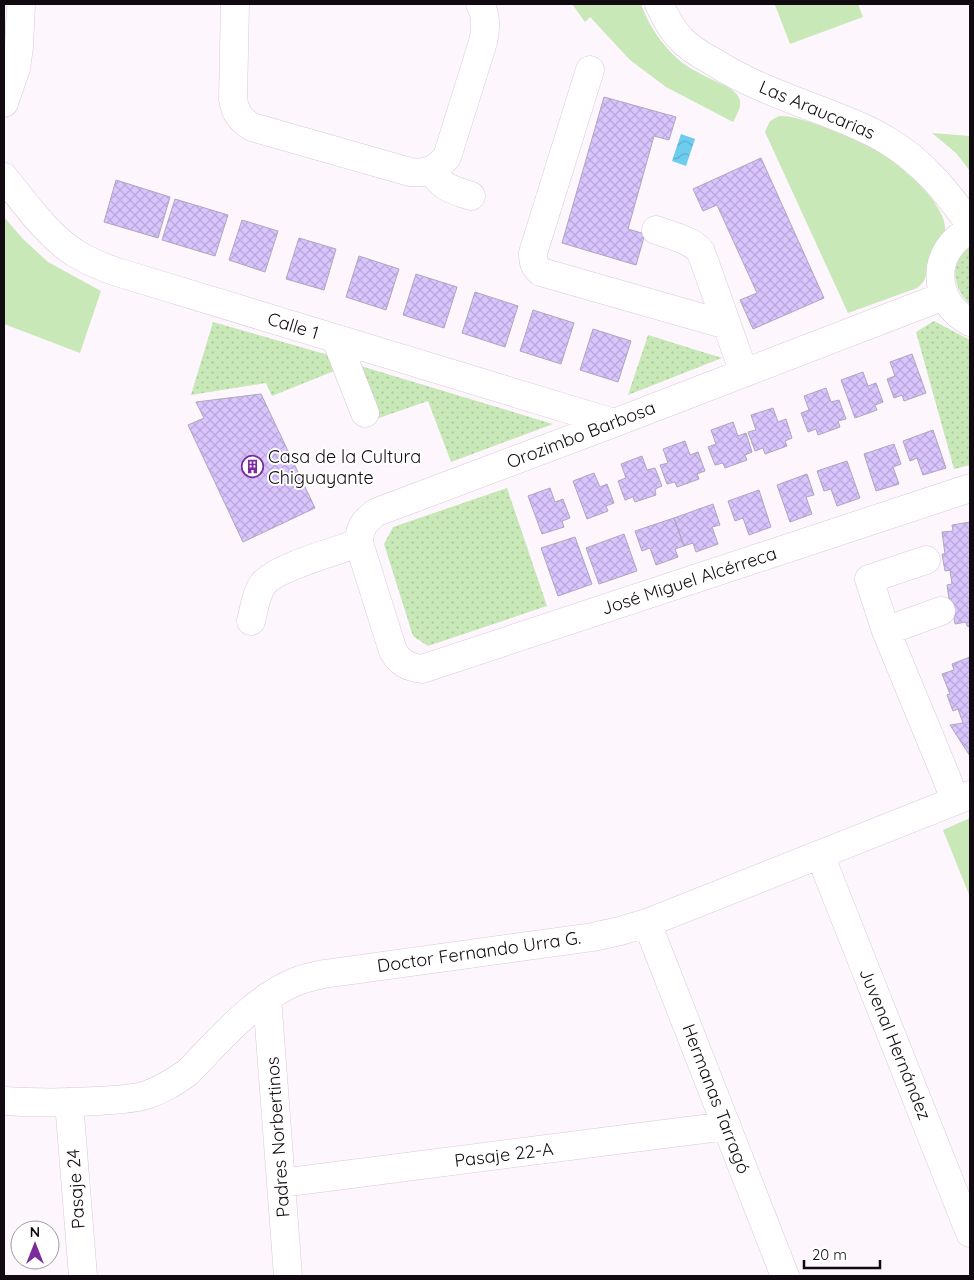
<svg xmlns="http://www.w3.org/2000/svg" width="974" height="1280" font-family="Quicksand,sans-serif">
<style>
.grass{fill:url(#grass-dots)}
.park{fill:#c8e8b8}
.water{fill:url(#water-waves)}
.building{fill:url(#building-cross-hatch);stroke:#aea7bb}
.lines{fill:none;stroke-linecap:round;stroke-linejoin:round}
.minor-casing{stroke:#d9c8d8;stroke-width:29}
.minor{stroke:#fff;stroke-width:28}
.labels{text-anchor:middle;stroke-width:4;stroke-linejoin:round;paint-order:stroke}
.street-label{font-size:18px;fill:#110b11;stroke:#fff}
.poi-label{font-size:18px;fill:#110b11;stroke:#fff;text-anchor:start}
</style>
<defs>
<pattern id="grass-dots" width="8" height="8" patternUnits="userSpaceOnUse" patternTransform="scale(1.25)"><rect width="8" height="8" fill="#c8e8b8"/><path d="M2 2h.1M6 6h.1" fill="none" stroke="#abc69d" stroke-width="1.8" stroke-linecap="round"/></pattern>
<pattern id="water-waves" width="16" height="10" patternUnits="userSpaceOnUse" patternTransform="scale(1.25)"><rect width="16" height="10" fill="#6eccef"/><path d="M0 5q4-4 8 0t8 0" fill="none" stroke="#5eaecc"/></pattern>
<pattern id="building-cross-hatch" width="8" height="8" patternUnits="userSpaceOnUse" patternTransform="scale(1.25)"><rect width="8" height="8" fill="#d9c4fe"/><path d="M0 0l8 8M0 8l8-8" fill="none" stroke="#b9a7d9"/></pattern>
</defs>
<rect width="100%" height="100%" fill="#fdf6fd"/>
<!-- grass -->
<path class="grass" d="M970 245V304C956 292 949 270 962 254 964 250 968 248 970 245Z
M934 321 970 340V465L954 469 916 332Z
M213 322 332 356 339 369 272 396 266 383 191 395Z
M648 335 722 358 628 395Z
M354 364 553 424 451 462 428 401 376 419Z
M507 488 547 606 428 646 413 636 384 544 393 527Z"/>
<!-- park -->
<path class="park" d="M572 4H641C650 29 667 53 690 68 702 75 715 81 728 87 745 98 742 106 733 122L666 87 630 60 590 17 585 22Z
M779 4H858L863 17 790 44 775 5Z
M779 116C795 116 809 122 824 127 841 134 858 139 874 148 895 160 948 204 945 230 940 240 933 249 929 259 925 272 929 279 917 288L848 313 765 132 770 121Z
M932 133 970 136V171L956 153Z
M4 217 23 239 48 262 101 291 80 353 4 324Z
M970 818V897L943 830Z"/>
<!-- water -->
<path class="water" d="M681 134 695 139 686 166 672 161Z"/>
<!-- building -->
<path class="building" d="M604 97 676 117 669 140 654 136 628 229 645 234 636 265 562 243Z
M761 158 824 298 753 329 740 300 757 293 717 205 703 211 693 189Z
M116 180 170 197 158 238 104 222Z
M175 199 228 215 215 256 162 240Z
M242 220 278 231 265 272 229 260Z
M299 238 336 249 324 290 286 279Z
M359 256 399 269 386 310 346 297Z
M416 274 457 287 444 328 403 315Z
M475 292 518 306 505 347 462 333Z
M533 310 574 323 561 364 520 351Z
M593 329 631 341 618 382 580 370Z
M912 354 926 393 904 401 902 395 894 398 887 379 895 376 890 362Z
M863 372 868 386 876 383 883 402 875 405 877 410 855 418 841 380Z
M826 388 831 402 839 400 846 419 838 421 840 427 818 435 816 429 808 432 801 413 809 410 804 396Z
M261 394 315 508 243 542 188 425 204 418 196 402Z
M773 408 778 422 786 419 792 438 785 441 787 446 765 454 763 448 755 451 748 432 756 430 751 415Z
M733 422 738 436 746 433 752 452 745 455 747 460 725 468 723 463 715 465 708 447 716 444 711 430Z
M933 430 946 468 923 475 917 458 910 461 903 441Z
M685 441 690 455 698 452 705 471 697 474 699 479 677 487 675 482 667 484 660 465 668 463 663 449Z
M894 444 901 464 893 467 899 484 876 491 864 454Z
M642 456 647 470 655 468 662 486 655 489 656 495 635 502 633 497 625 500 618 481 626 478 621 464Z
M847 461 860 498 837 506 831 489 824 491 817 471Z
M594 473 600 487 607 484 614 503 606 506 608 511 587 519 573 481Z
M807 474 814 495 806 497 812 514 790 522 777 485Z
M550 488 555 502 563 499 570 518 562 521 564 527 542 534 528 496Z
M759 490 771 527 749 535 743 518 735 521 728 501Z
M713 504 720 525 712 527 718 544 696 552 693 543 684 546 674 518Z
M674 518 684 546 675 549 678 557 656 565 650 548 642 551 635 531Z
M970 522V627L967 626 966 622 955 624 951 599H949L947 585 952 584 950 570 945 571 942 554H945L942 532 953 531 952 525Z
M624 534 637 571 599 584 586 548Z
M575 537 592 584 558 596 541 548Z
M970 657V756L950 725 963 723 958 709 953 711 947 695 950 694 942 674 954 670 952 664Z"/>
<g class="lines">
<defs>
<path id="minor" d="M235 4 233 99C235 112 240 120 252 127L410 172C427 174 436 170 447 157L483 42C486 29 487 16 480 4
M659 4C665 16 671 29 681 39 689 48 701 55 712 61 746 83 785 97 822 111 845 120 867 128 888 141 923 162 946 191 970 224
M590 70 533 253C533 261 534 267 541 272L727 325
M4 103 16 68 19 47 21 4
M432 170C441 188 453 190 471 196
M4 177C25 203 46 234 75 253 88 261 102 267 117 272L614 423
M656 230C669 235 693 240 701 252L744 373
M970 230C930 250 931 302 970 322
M944 296 614 423 377 512C365 520 359 528 359 543L393 651C400 663 408 667 422 669L970 488
M336 339 365 413
M926 560 869 579 886 631 947 779 955 801
M251 621C254 609 256 594 263 584 276 567 337 551 359 543
M886 631 941 611
M820 855 970 1233
M647 923 785 1276
M267 997 288 1276
M4 1101C35 1103 66 1103 97 1101 113 1100 130 1100 146 1095 162 1090 174 1082 187 1073 219 1041 252 1000 295 982 304 978 314 976 324 974L593 937 620 931 647 923 970 795
M69 1102 83 1276
M281 1183 727 1126"/>
</defs>
<!-- minor casing -->
<use href="#minor" class="minor-casing"/>
<!-- minor -->
<use href="#minor" class="minor"/>
</g>
<!-- icons -->
<defs>
<symbol id="building-ring" viewBox="-11 -11 22 22"><circle r="9.5" fill="#fff" stroke="#7b2b9b" stroke-width="1.5"/><path d="M-4-6H4V6H1V3H-1V6H-4ZM-2.5-4.3h1.7v1.8h-1.7ZM.8-4.3h1.7v1.8H.8ZM-2.5-1h1.7V.8h-1.7ZM.8-1h1.7V.8H.8Z" fill="#7b2b9b"/></symbol>
</defs>
<g fill-rule="evenodd">
<use href="#building-ring" x="240" y="454" width="25" height="25"/>
</g>
<g class="labels">
<!-- street labels -->
<g class="street-label">
<text transform="translate(817 110) rotate(23)" y="6">Las Araucarias</text>
<text transform="translate(293 326) rotate(17)" y="6">Calle 1</text>
<text transform="translate(581 435) rotate(-21)" y="6">Orozimbo Barbosa</text>
<text transform="translate(689 581) rotate(-18)" y="6">José Miguel Alcérreca</text>
<text transform="translate(479 952) rotate(-8)" y="6">Doctor Fernando Urra G.</text>
<text transform="translate(895 1044) rotate(68)" y="6">Juvenal Hernández</text>
<text transform="translate(716 1099) rotate(69)" y="6">Hermanas Tarragó</text>
<text transform="translate(278 1137) rotate(-94)" y="6">Padres Norbertinos</text>
<text transform="translate(504 1155) rotate(-7)" y="6">Pasaje 22-A</text>
<text transform="translate(76 1189) rotate(-94)" y="6">Pasaje 24</text>
</g>
<!-- poi labels -->
<g class="poi-label">
<text x="268" y="463">Casa de la Cultura<tspan x="268" dy="21">Chiguayante</tspan></text>
</g>
</g>
<!-- border -->
<rect width="974" height="1280" fill="none" stroke="#110b11" stroke-width="10"/>
<!-- north arrow -->
<g transform="translate(35 1245)"><circle r="24" fill="#ffffff" stroke="#a09da0"/>
<path d="M0-4L9 19L0 12L-9 19Z" fill="#7b2b9b"/>
<text y="-8" font-size="14" font-weight="bold" text-anchor="middle" fill="#110b11">N</text>
</g>
<!-- scale -->
<path d="M804 1260v8h76v-8" fill="none" stroke="#110b11" stroke-width="2.5"/>
<text x="812" y="1260" font-size="15" fill="#110b11" stroke="#ffffff" stroke-width="4" paint-order="stroke">20 m</text>
</svg>
